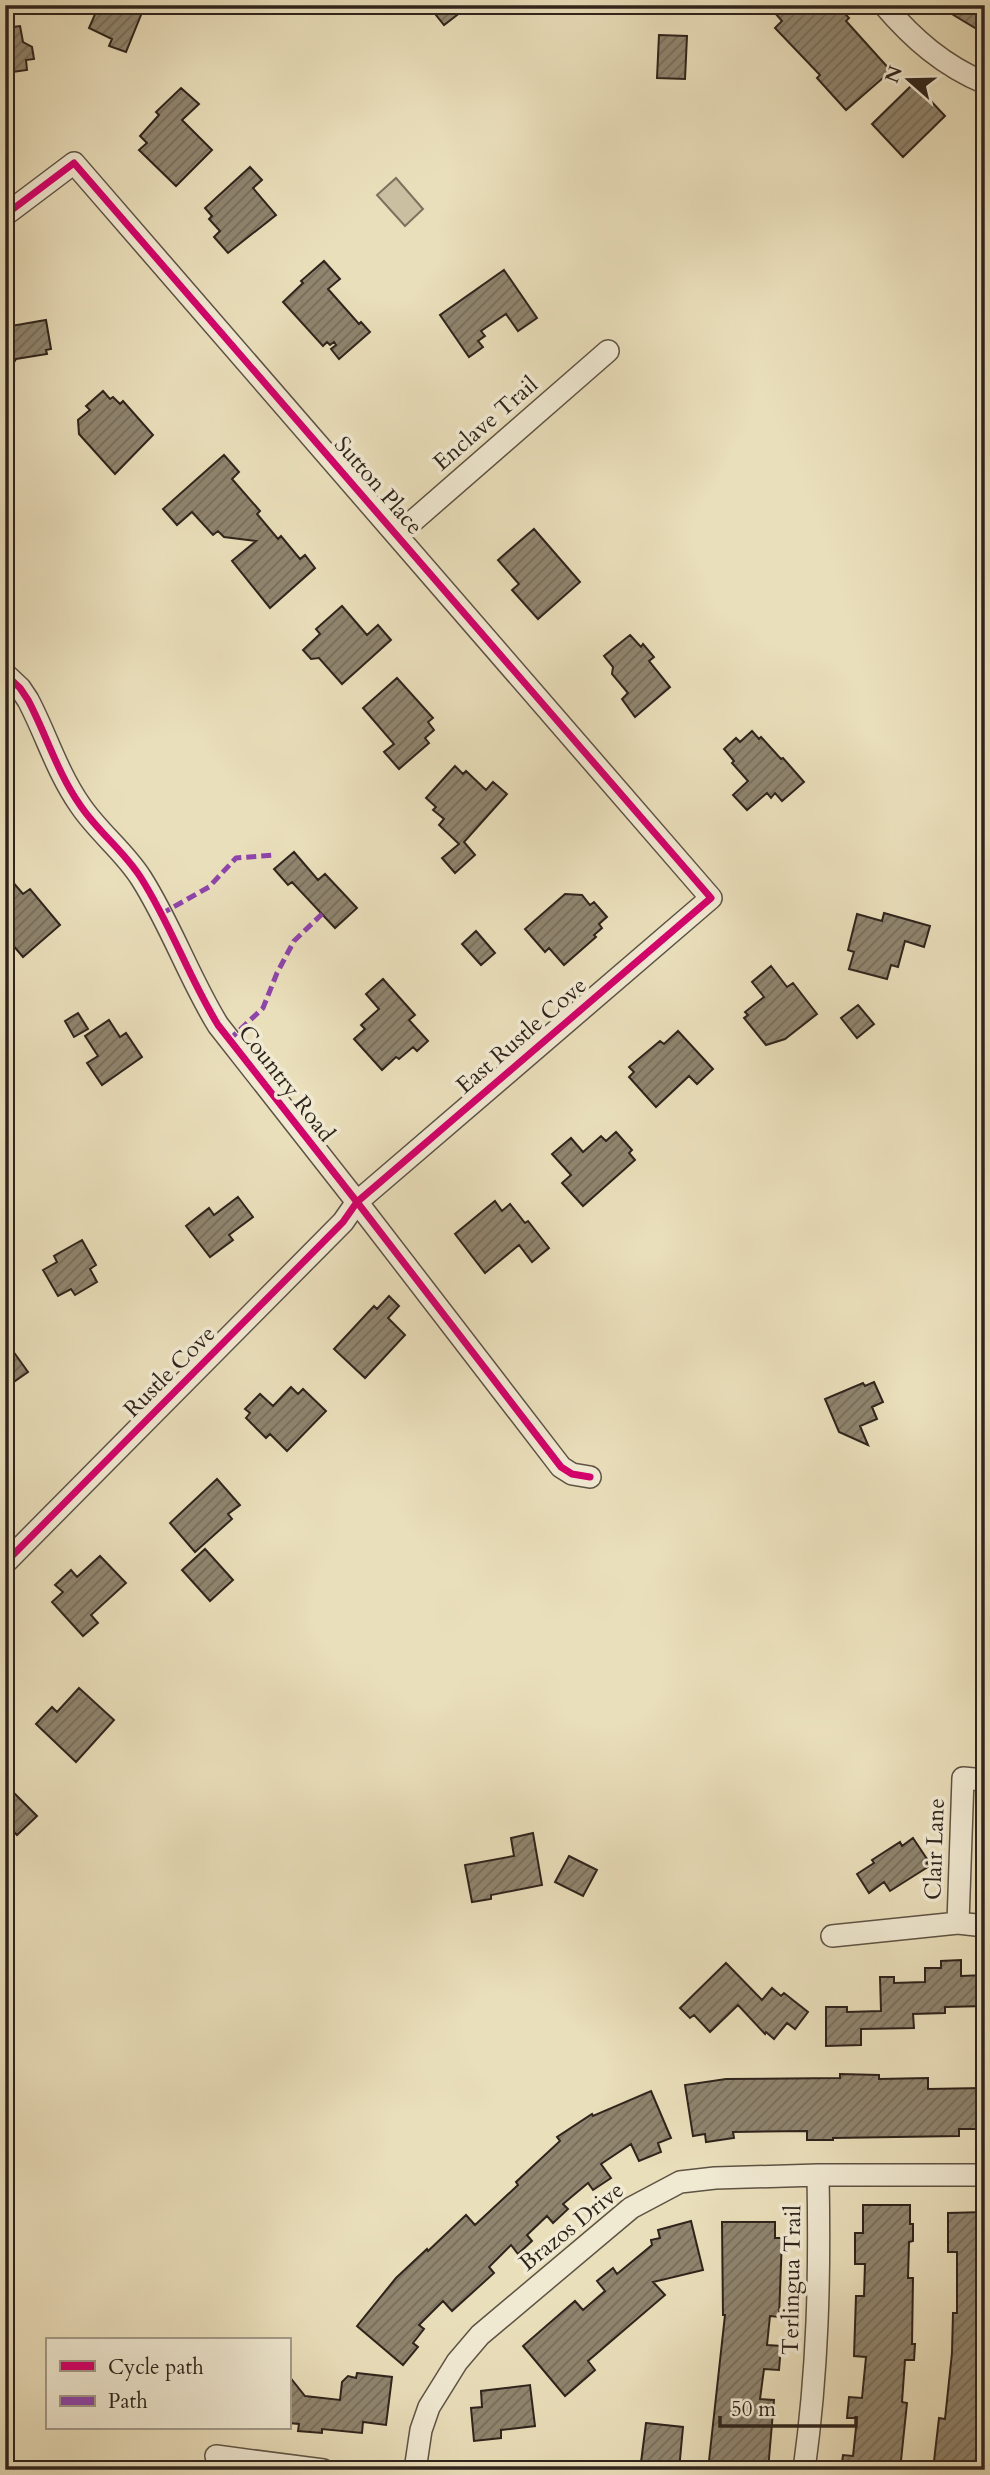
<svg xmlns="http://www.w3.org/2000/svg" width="990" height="2475" font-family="Cardo,serif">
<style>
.pitch{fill:#cabfa0;stroke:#7c725e;stroke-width:2}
.building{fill:url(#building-hatch);stroke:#2f241c;stroke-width:2}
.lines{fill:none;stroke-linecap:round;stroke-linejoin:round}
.minor-casing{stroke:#5e5344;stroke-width:24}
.minor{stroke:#f1ead3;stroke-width:21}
.quiet{stroke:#8e44ad;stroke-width:5;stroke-dasharray:10 5;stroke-linecap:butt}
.cycleway-casing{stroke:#f1ead3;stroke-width:11}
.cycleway{stroke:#d6006c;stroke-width:7}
.labels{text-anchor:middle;stroke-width:7;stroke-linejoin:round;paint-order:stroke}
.street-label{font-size:23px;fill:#2f241c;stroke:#f1ead3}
</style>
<defs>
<pattern id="building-hatch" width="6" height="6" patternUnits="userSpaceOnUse" patternTransform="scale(1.75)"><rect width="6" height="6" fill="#90856f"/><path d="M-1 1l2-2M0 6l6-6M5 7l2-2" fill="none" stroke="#766d5a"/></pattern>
</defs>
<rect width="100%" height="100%" fill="#eadfbb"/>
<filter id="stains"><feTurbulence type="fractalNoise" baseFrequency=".00286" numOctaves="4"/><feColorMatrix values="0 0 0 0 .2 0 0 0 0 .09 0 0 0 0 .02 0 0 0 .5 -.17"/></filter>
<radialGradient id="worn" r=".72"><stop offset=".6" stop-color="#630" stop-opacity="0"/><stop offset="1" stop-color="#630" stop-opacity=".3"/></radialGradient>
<!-- pitch -->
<path class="pitch" d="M396 178 423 209 405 226 377 195Z"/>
<!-- building -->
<path class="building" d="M99 5H145L126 52 109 46 112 39 89 28Z
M428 5H470L444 25Z
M768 5H837L849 18 846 21 891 71 846 110 817 78 820 75 775 28 782 21Z
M937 5H985V34Z
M20 26 23 42 32 47 34 59 26 60 27 70 5 73V28Z
M659 35 687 36 685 79 657 78Z
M914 83 945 116 903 157 872 124Z
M181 88 199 104 182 120 212 150 176 186 139 150 147 143 140 136 159 115 156 112Z
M250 167 262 180 253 188 276 215 228 253 214 237 220 231 209 219 212 216 205 208Z
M324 261 340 279 328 289 359 324 361 322 370 332 339 359 331 349 336 345 334 342 330 345 327 342 323 346 283 302 303 283 301 281Z
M504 270 537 318 518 331 506 314 481 331 485 336 478 341 483 347 469 357 440 315Z
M46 320 51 349 46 350 47 354 16 359 5 377V327Z
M103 391 110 399 113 397 120 404 123 401 153 435 115 474 79 434 78 420 90 410 86 406Z
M224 455 239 472 232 479 260 511 257 514 278 539 281 536 300 559 305 555 315 568 270 608 232 561 256 541 224 537 218 531 213 535 192 512 177 525 163 509Z
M534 529 580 582 538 619 512 590 519 584 498 560Z
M342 606 367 635 378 625 391 640 342 684 319 658 311 659 303 650 320 634 316 629Z
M630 635 641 647 643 644 654 657 649 661 670 687 635 717 622 699 628 693 612 674 613 667 604 656Z
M397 678 433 718 428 722 434 730 425 738 429 743 399 769 384 752 394 744 363 708Z
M752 731 759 739 761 737 781 759 783 758 804 782 782 801 775 793 771 798 767 793 747 810 733 795 748 781 732 763 734 761 724 749 736 738 740 742Z
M455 766 463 774 466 771 486 790 493 782 507 794 464 842 475 855 455 873 442 858 459 844 439 825 444 819 433 810 436 807 426 798Z
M294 852 318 880 325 874 357 908 335 928 292 882 288 885 274 869Z
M5 873 23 894 30 889 60 925 23 957 5 936Z
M565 894 582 895 590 905 594 902 607 917 599 924 602 928 594 935 596 937 564 965 549 948 545 952 525 929Z
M884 913 930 926 924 947 905 941 898 967 891 965 887 979 849 969 854 952 848 950 857 914 882 921Z
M476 931 495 953 481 965 462 944Z
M771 966 787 987 793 983 817 1014 785 1039 766 1045 744 1018 748 1015 745 1012 764 997 752 982Z
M383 979 415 1015 409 1020 428 1041 417 1051 413 1047 399 1059 396 1057 382 1070 354 1039 365 1029 361 1025 379 1009 366 994Z
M858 1005 874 1024 857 1038 841 1018Z
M78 1013 88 1029 74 1037 65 1021Z
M109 1020 120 1037 126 1033 142 1057 102 1085 87 1063 98 1056 85 1036Z
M678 1031 713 1069 697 1084 689 1076 656 1107 629 1077 634 1072 629 1067 660 1041 664 1044Z
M616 1132 632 1150 629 1153 635 1160 583 1206 562 1183 571 1175 552 1154 571 1138 583 1152 601 1136 606 1141Z
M238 1197 253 1217 229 1235 233 1240 210 1257 186 1226 209 1208 214 1215Z
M495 1201 502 1211 510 1204 525 1223 528 1221 549 1248 532 1262 519 1245 485 1273 455 1234Z
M82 1240 96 1265 90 1269 97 1282 75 1295 71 1289 58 1296 43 1270 57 1262 54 1256Z
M389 1296 399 1306 388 1318 405 1335 365 1378 334 1349 374 1306 377 1309Z
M5 1340 28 1372 5 1388Z
M874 1382 883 1402 872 1407 877 1419 860 1426 868 1445 839 1432 825 1399 863 1383 865 1386Z
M291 1387 298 1394 303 1389 326 1411 287 1451 270 1434 266 1438 246 1418 250 1413 245 1409 260 1394 273 1406Z
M217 1479 240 1505 228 1514 232 1519 195 1552 170 1523Z
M205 1549 233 1580 210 1601 182 1570Z
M100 1556 126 1583 91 1615 98 1623 83 1636 52 1602 63 1592 55 1585 71 1570 77 1577Z
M79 1688 114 1720 76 1762 36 1724 52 1707 57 1712Z
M14 1793 37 1816 17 1835 5 1823V1802Z
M533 1833 542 1885 491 1895V1899L472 1902 465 1865 514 1856 511 1838Z
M913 1838 931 1865 890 1891 884 1882 869 1893 857 1874 874 1863 872 1860 900 1842 902 1846Z
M569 1856 597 1870 583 1896 555 1882Z
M961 1960V1976L985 1975V2006L945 2007V2013L913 2014 914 2028 861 2029V2045L826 2046V2007H847V2012L881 2011 880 1977H894V1983L925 1982V1968H941V1961Z
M726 1963 762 2000 772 1988 781 1996 784 1993 808 2012 795 2029 787 2023 774 2039 766 2032 765 2034 738 2005 710 2032 694 2015 690 2018 680 2008Z
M840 2074 879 2075V2079L928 2078V2089L981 2088V2129H959V2136L833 2138V2140H807V2131L733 2132 734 2138 706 2142 705 2134 693 2136 685 2085 726 2079 840 2078Z
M651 2091 671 2138 658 2143 661 2152 639 2161 631 2144 601 2164 611 2178 593 2190 588 2183 563 2204 568 2209 553 2223 547 2216 527 2235 532 2241 518 2254 511 2245 489 2267 494 2273 452 2311 443 2301 419 2325 424 2329 413 2343 418 2347 403 2365 357 2326 396 2278 427 2249 428 2251 466 2215 475 2225 518 2185 516 2182 560 2141 557 2137 592 2114 593 2116Z
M863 2205H910V2224H913V2241L909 2242 908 2278H913L912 2344H915L914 2360H905L902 2402 907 2403 900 2470H841L843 2455 853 2456 857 2418H847L849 2397 862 2398 866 2357 854 2356 856 2296H864L865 2264H855V2233H863Z
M985 2212V2470H933L939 2418 945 2419 952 2353 953 2313H957V2252H948V2213Z
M691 2221 703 2270 653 2282 665 2295 588 2361 595 2370 565 2396 523 2346 575 2301 583 2310 605 2291 597 2281 613 2268 617 2274 652 2245 651 2240 660 2238 658 2230Z
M722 2222H775V2238H782L779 2317 770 2316 767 2345 781 2346 779 2370 764 2369 760 2399 774 2400 768 2470H708L725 2315H723Z
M357 2373 392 2377 386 2425 363 2422 362 2433 322 2429V2433L298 2431 299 2424 289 2423V2376L305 2396 340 2400 342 2382 348 2376 356 2378Z
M530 2385 535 2426 501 2430V2438L474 2441 471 2408 482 2407 481 2391Z
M646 2423 683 2427 679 2470H640Z"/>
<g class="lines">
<defs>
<path id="minor" d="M884 5C913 39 944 66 985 83
M5 215 74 163 711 898 357 1202 343 1222 5 1563
M397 535 608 351
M5 674 20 688 28 700C46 734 57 772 80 805 98 832 124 851 141 878 171 925 189 978 218 1025L357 1202 561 1467 572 1474 590 1477
M958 1923 963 1778 985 1780
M832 1936 958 1923 985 1926
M216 2456 323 2470
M415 2470 421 2430 429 2407 457 2362 480 2335 631 2208 680 2182 715 2178 818 2175H985
M804 2470C818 2369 820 2276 818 2175"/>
</defs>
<!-- minor casing -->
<use href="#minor" class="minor-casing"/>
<!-- minor -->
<use href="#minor" class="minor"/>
<!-- quiet -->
<path class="quiet" d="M161 914 209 887 236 858 274 855
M229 1040 263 1008 277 973 294 941 322 914"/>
<defs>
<path id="cycleway" d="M5 215 74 163 711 898 357 1202 343 1222 5 1563
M5 674 20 688 28 700C46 734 57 772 80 805 98 832 124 851 141 878 171 925 189 978 218 1025L357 1202 561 1467 572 1474 590 1477"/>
</defs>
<!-- cycleway casing -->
<use href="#cycleway" class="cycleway-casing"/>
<!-- cycleway -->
<use href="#cycleway" class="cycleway"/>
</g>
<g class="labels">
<!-- street labels -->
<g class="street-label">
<text transform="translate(485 423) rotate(-41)" y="8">Enclave Trail</text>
<text transform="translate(379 485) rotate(49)" y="8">Sutton Place</text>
<text transform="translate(521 1035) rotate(-41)" y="8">East Rustle Cove</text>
<text transform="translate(287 1083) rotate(52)" y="8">Country Road</text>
<text transform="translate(169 1371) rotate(-45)" y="8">Rustle Cove</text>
<text transform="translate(934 1849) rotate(-88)" y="8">Clair Lane</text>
<text transform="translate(571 2226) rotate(-39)" y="8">Brazos Drive</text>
<text transform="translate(791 2280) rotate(-89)" y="8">Terlingua Trail</text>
</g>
</g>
<!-- margin -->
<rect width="990" height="2475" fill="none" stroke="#eadfbb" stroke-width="28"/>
<rect x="7" y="7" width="976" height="2461" fill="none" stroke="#2f241c" stroke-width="3.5"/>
<rect x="14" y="14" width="962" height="2447" fill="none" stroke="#2f241c" stroke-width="2"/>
<!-- legend -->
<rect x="46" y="2338" width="245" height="91" fill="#f1ead3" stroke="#a39b8a" stroke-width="2"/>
<rect x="60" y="2361" width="35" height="10" fill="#d6006c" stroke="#a39b8a" stroke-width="2"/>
<text x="108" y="2374" font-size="21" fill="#2f241c">Cycle path</text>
<rect x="60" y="2396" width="35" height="10" fill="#8e44ad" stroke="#a39b8a" stroke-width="2"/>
<text x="108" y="2408" font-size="21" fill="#2f241c">Path</text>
<!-- north arrow -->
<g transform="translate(909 80) rotate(290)" stroke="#f1ead3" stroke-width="5" paint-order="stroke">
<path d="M0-5L12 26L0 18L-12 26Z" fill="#2f241c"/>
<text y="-10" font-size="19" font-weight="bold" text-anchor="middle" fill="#2f241c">N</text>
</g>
<!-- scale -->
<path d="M720 2416v10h136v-10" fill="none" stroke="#2f241c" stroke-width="3.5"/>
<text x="731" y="2416" font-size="21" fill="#2f241c" stroke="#f1ead3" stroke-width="5" paint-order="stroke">50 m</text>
<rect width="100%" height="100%" filter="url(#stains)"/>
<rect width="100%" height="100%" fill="url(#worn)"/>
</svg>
